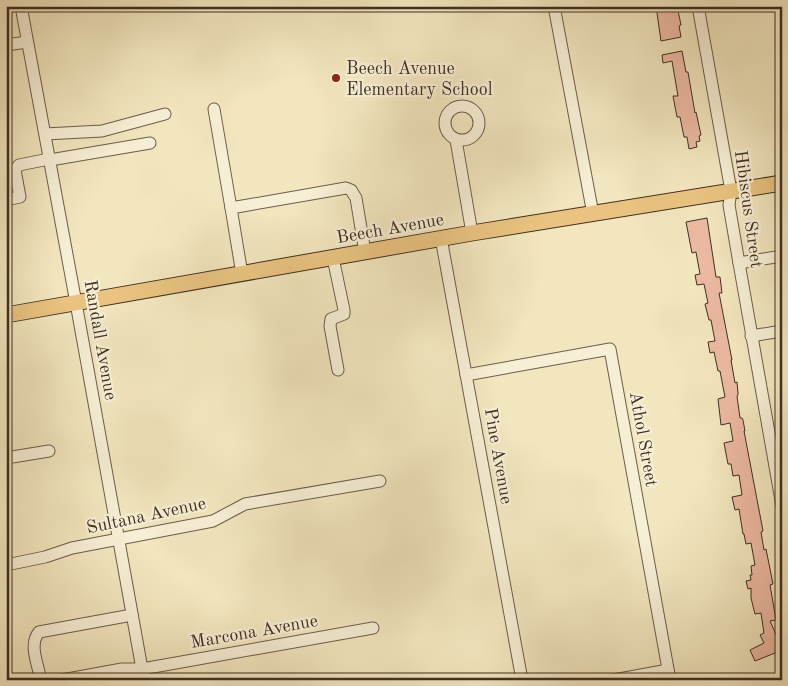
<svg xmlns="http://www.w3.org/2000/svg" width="788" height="686" viewBox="0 0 788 686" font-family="'Old Standard TT',serif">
<rect width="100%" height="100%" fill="#f2e6be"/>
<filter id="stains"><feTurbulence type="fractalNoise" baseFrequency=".004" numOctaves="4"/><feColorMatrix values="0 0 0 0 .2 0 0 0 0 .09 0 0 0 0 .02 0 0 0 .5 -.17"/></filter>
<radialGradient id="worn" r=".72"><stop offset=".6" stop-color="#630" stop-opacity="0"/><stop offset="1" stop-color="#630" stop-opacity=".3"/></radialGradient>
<g fill="#ecb9a2" stroke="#3f2f22">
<polygon points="656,6 677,6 681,25 679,26 681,37 661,41"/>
<polygon points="682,51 686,72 688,72 695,113 696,112 701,135 699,136 700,141 696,142 697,147 689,149 687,137 684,137 680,117 677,117 673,96 678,96 672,61 663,63 662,55"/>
<polygon points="707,218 716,277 720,277 722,293 719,293 732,360 731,360 735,383 737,382 738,393 738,395 737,396 740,418 742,418 743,420 745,431 744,431 763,531 761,532 764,550 766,549 773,584 770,585 776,620 770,621 779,641 776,642 780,651 755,661 750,650 764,643 760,635 764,633 761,613 755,614 751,598 751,588 748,589 746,581 751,580 750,575 752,575 751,566 755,565 751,543 746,544 744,534 743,534 739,509 735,510 732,497 742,495 739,475 733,476 731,464 728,464 724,443 733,441 730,423 721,425 718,399 725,397 720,371 718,371 714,352 710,353 708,342 715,341 711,320 709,320 705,304 708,303 704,284 697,285 695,275 700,274 696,252 692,253 686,222"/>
</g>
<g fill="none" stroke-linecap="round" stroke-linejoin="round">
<g stroke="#6c5d49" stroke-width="13">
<g id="minor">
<polyline points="21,6 76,303 144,680"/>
<polyline points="554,6 593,214"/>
<polyline points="698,6 731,191 729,205 739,263 782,506"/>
<polyline points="6,45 27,42"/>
<circle cx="462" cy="123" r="17"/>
<polyline points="214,109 231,208"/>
<polyline points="45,134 102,131 165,114"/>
<polyline points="456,140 472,233"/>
<polyline points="50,160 150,143"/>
<polyline points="6,200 20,197 15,170 19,165 49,159"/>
<polyline points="441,238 522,680"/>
<polyline points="333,258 344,310 344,314 331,319 330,326 338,370"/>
<polyline points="739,263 782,256"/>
<polyline points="242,274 231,208 346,188 351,190 356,198 365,252"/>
<polyline points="751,336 782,331"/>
<polyline points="466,375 610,349 670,680"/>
<polyline points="6,458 49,451"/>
<polyline points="6,565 45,557 72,548 213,521 245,504 380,481"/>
<path d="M42,680L40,676C37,662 29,644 39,632L132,615"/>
<polyline points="62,680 122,669 142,669 373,628"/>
<polyline points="614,680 668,670"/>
</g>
</g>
<g stroke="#3f2f22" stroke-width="17">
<polyline id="major" points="6,315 472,233 782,183"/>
</g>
<use href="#minor" stroke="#f7efd5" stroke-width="11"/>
<use href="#major" stroke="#e9c37f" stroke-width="15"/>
</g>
<circle fill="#8f2418" stroke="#f7efd5" stroke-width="2" cx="336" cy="78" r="5"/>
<g text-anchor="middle" stroke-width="4.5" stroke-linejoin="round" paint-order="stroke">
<g font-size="18" fill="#3f2f22" stroke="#f7efd5" text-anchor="start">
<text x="346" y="74">Beech Avenue<tspan x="346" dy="21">Elementary School</tspan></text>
</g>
<g font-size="18" fill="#3f2f22" stroke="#f7efd5">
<text transform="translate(749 209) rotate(82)" y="6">Hibiscus Street</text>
<text transform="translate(390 228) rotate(-10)" y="6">Beech Avenue</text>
<text transform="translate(101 340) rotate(80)" y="6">Randall Avenue</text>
<text transform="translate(644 439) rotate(80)" y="6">Athol Street</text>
<text transform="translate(499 456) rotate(80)" y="6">Pine Avenue</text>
<text transform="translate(146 515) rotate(-12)" y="6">Sultana Avenue</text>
<text transform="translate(254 631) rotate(-10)" y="6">Marcona Avenue</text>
</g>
</g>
<rect width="788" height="686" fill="none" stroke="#f2e6be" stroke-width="25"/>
<rect x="8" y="8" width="773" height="671" fill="none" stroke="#3f2f22" stroke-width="2.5"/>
<rect x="12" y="12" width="763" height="661" fill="none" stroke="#3f2f22"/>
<rect width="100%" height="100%" filter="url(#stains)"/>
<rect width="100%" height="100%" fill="url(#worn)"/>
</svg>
